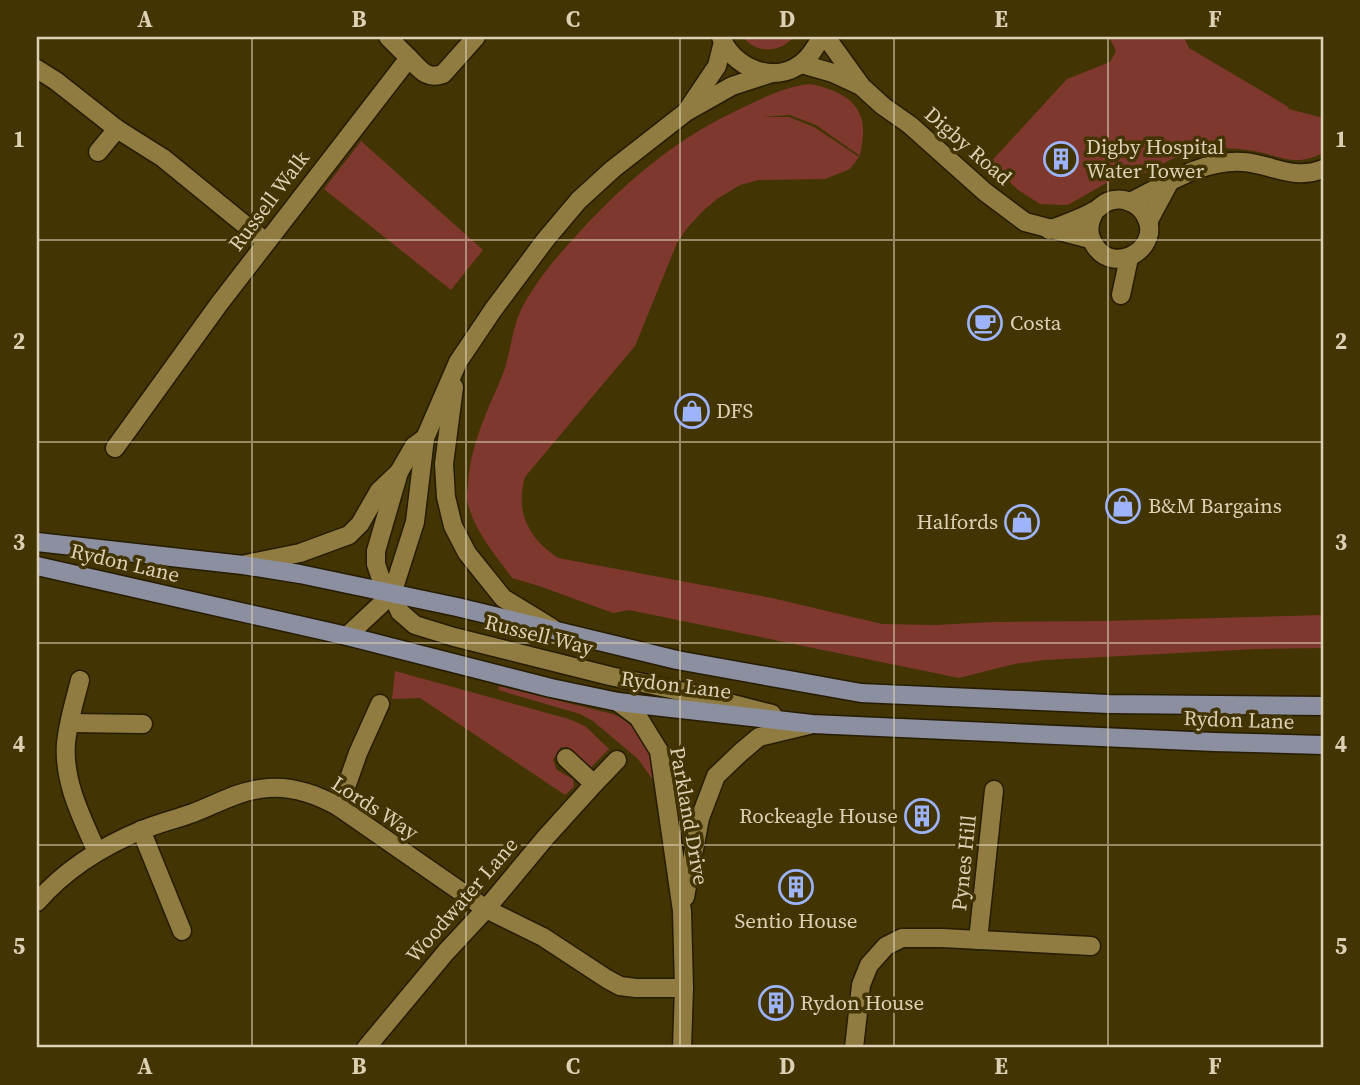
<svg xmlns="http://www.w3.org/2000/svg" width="1360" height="1085" viewBox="0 0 1360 1085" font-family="'Source Serif 4',serif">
<rect width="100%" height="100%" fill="#433403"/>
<g fill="#7e382d">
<path d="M743,37H794C780,53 756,54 743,37Z"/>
<path d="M1109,37H1184L1189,48L1287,106L1289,109L1323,118V153C1291,169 1278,153 1247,150C1225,147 1203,148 1180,149L1183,156L1172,159L1147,172L1127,179L1108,182L1068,205H1060L1040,204L1018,190L1009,181L987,166L1067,79L1110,62L1116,51Z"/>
<path d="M809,84C833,88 862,99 863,128C864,137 861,147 860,156L816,125L790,115L762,117H789L814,127L859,157L850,169L825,179L759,180L740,185L717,199L703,211L688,227L677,243L635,346L525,477C515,512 528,538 558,558L772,598L882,624L935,625L992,622L1102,621L1323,615V648L1256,649L1045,660L1014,664L959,678L629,610L613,613L539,586L512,578C495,554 473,530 467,500C466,495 468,490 468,485C470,447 486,413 501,379C510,358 511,333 520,312C533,285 553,261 573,239C624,183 674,139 744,107C765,97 785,87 809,84Z"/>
<polygon points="361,141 483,250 451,290 324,189"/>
<polygon points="395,671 569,719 585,726 609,749 590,768 568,747 561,747 553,760 557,770 573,779 574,787 565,795 420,698 392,699"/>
<path d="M499,686L613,714C640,726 655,754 655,783L638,759L593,721L580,714L498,690Z"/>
</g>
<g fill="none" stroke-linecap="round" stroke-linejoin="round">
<g stroke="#261c00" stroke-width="21">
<g id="minor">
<polyline points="388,37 409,58"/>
<path d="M721,37C733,68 774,85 802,63C811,56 816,47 821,37"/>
<polyline points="826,37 862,87 883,106 910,125 985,192 1025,222 1090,239"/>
<polyline points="802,64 833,73 859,85"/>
<polyline points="37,69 56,81 117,129 163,158 266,242"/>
<polyline points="688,109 717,66 723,42"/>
<polyline points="98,152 117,129"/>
<path d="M1130,202C1165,185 1203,159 1243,162C1272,164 1293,181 1323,169"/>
<polyline points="1148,222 1169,183"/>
<path d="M1049,230C1064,224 1081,219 1094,211C1099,209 1102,204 1107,202C1121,196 1138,202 1145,215C1164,246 1115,277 1095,246C1087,234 1088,224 1095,211"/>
<polyline points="1121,295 1129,258"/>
<polyline points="454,387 444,464 446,497 453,526 467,553 503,598 552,628"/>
<polyline points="425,438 414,446 399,472 376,551 376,564 381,579 392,594 400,612 415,625 454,637 610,676 694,694 772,714"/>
<path d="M115,448L219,304L409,58C420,69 426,80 443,74L476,37"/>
<polyline points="246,564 300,553 349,535 360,524 379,491 399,472"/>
<polyline points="347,636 392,594 415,522 425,438 458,362 493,310 546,239 579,200 613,169 686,112 732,86 772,73"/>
<path d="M80,680C75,700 68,722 66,743C63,782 82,818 97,852"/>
<polyline points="618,702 638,717 659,751 682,911 684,988 682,1048"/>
<polyline points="70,723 143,724"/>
<polyline points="594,784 617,760"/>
<polyline points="339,807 358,753 380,704"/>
<polyline points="141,830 182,931"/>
<polyline points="685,897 700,818 716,776 740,753 759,737 809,725"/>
<path d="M37,902C65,870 103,846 142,830C159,823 176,819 193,813C219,803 240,790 268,788C294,786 318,795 339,807L486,909L543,937L607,979L620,986L636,988H684"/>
<polyline points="978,940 994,790"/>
<polyline points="366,1048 446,952 486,909 546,837 594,784 566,758"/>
<polyline points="854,1048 861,985 869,965 886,946 902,938 942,938 1091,946"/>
</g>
</g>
<g stroke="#261c00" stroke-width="21">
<g id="major">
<polyline points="37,542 243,565 300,574 457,607 677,660 861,693 1109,704 1323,706"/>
<polyline points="37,566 347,636 551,688 618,702 812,724 1214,742 1323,745"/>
</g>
</g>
<use href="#minor" stroke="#907c41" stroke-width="18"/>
<use href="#major" stroke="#8b8f9f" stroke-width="18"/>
</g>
<path fill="none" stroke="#dcd1b4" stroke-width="2" stroke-opacity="0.55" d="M252,37V1048M466,37V1048M680,37V1048M894,37V1048M1108,37V1048M37,240H1323M37,442H1323M37,643H1323M37,845H1323"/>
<defs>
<g id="building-ring" transform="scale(1.75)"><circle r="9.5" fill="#433403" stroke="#9db4fd" stroke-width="1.5"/><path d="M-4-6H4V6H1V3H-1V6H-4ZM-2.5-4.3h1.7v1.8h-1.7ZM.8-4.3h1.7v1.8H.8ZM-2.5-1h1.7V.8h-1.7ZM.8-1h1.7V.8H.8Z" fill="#9db4fd"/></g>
<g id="cafe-ring" transform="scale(1.75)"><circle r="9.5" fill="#433403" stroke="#9db4fd" stroke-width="1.5"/><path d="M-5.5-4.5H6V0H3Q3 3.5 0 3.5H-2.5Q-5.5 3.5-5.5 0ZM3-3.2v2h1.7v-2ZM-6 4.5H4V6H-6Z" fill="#9db4fd"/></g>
<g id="shop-ring" transform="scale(1.75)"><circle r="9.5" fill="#433403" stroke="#9db4fd" stroke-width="1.5"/><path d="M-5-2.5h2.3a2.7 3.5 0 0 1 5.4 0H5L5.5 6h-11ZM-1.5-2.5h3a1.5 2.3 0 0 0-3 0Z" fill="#9db4fd"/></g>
</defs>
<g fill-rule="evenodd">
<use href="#building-ring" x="1061" y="159"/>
<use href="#cafe-ring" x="985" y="323"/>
<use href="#shop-ring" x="692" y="411"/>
<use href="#shop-ring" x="1123" y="506"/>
<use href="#shop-ring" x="1022" y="522"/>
<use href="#building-ring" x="922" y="816"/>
<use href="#building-ring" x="796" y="887"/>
<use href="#building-ring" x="776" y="1003"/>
</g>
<g text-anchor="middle" stroke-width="7" stroke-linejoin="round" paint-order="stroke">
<g font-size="21" fill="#dcd1b4" stroke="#433403">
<text transform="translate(968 146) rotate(41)" y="7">Digby Road</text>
<text transform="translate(269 201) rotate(-53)" y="7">Russell Walk</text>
<text transform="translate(125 563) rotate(13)" y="7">Rydon Lane</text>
<text transform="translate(539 635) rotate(14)" y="7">Russell Way</text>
<text transform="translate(676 685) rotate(7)" y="7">Rydon Lane</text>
<text transform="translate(1239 720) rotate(2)" y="7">Rydon Lane</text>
<text transform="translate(375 808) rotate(33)" y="7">Lords Way</text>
<text transform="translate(689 816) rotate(80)" y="7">Parkland Drive</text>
<text transform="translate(964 863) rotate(-84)" y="7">Pynes Hill</text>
<text transform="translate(462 900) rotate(-49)" y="7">Woodwater Lane</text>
</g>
<g font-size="21" fill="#dcd1b4" stroke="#433403" text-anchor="start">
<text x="1086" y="154">Digby Hospital<tspan x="1086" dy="24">Water Tower</tspan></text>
<text x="1010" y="330">Costa</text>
<text x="716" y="418">DFS</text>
<text x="1148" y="513">B&amp;M Bargains</text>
<text x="998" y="529" text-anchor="end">Halfords</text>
<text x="898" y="823" text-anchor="end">Rockeagle House</text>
<text x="796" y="928" text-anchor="middle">Sentio House</text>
<text x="800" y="1010">Rydon House</text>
</g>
</g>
<rect width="1360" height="1085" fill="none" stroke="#433403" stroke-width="77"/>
<rect x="38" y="38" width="1284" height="1008" fill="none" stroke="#dcd1b4" stroke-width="2.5"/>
<g font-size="23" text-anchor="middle" font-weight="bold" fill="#dcd1b4">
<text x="145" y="27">A</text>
<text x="359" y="27">B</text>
<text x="573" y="27">C</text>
<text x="787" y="27">D</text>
<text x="1001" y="27">E</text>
<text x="1215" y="27">F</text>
<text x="19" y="147">1</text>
<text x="1341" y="147">1</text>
<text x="19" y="349">2</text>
<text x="1341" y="349">2</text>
<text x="19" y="550">3</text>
<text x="1341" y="550">3</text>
<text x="19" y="752">4</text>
<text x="1341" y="752">4</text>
<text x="19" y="954">5</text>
<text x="1341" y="954">5</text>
<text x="145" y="1074">A</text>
<text x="359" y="1074">B</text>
<text x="573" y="1074">C</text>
<text x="787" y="1074">D</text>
<text x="1001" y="1074">E</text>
<text x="1215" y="1074">F</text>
</g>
</svg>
